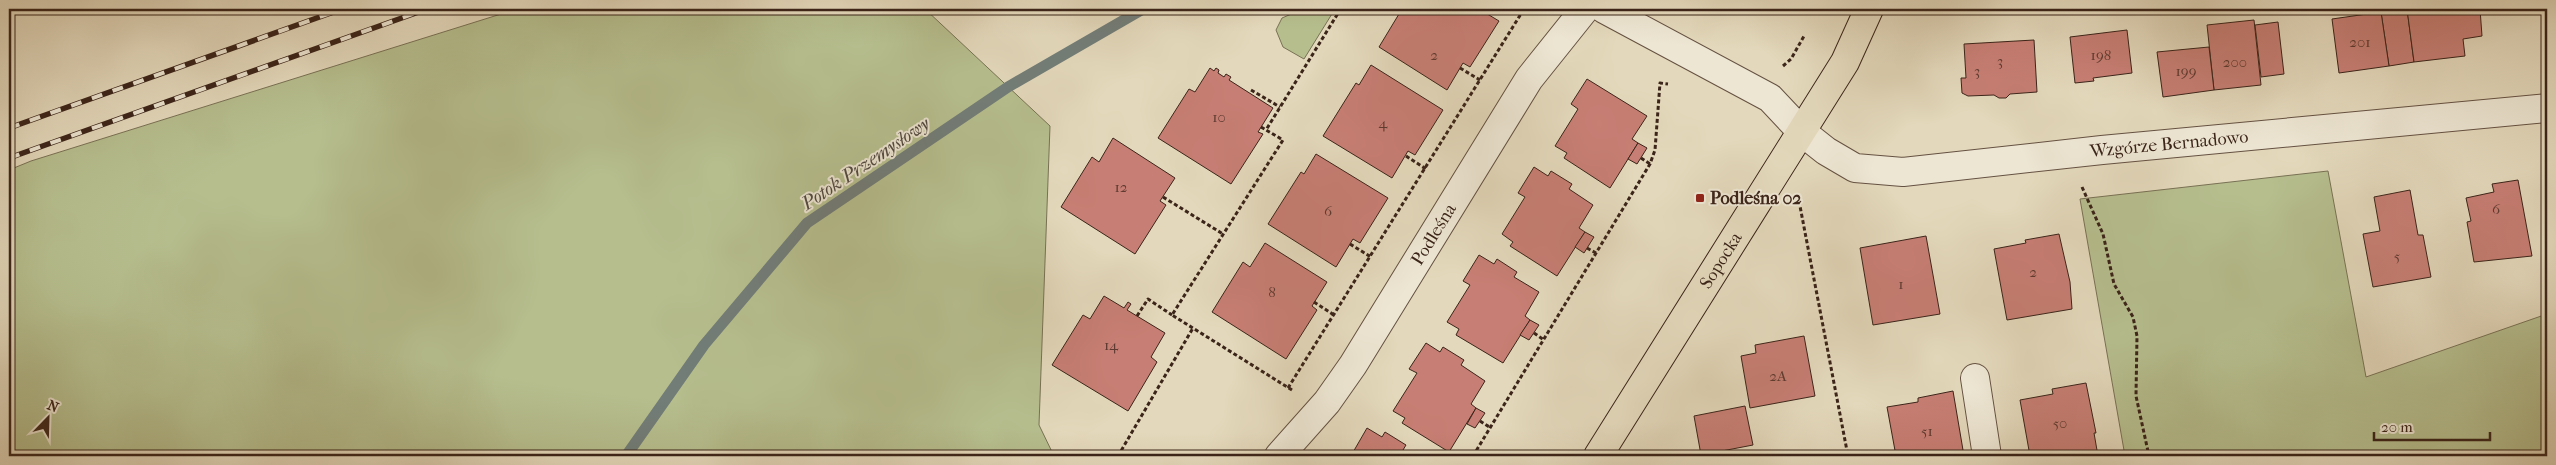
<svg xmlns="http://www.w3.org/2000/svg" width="2556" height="465" viewBox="0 0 2556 465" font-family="'IM FELL French Canon',serif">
<rect width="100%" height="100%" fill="#e3d8bb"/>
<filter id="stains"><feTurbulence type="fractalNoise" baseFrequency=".004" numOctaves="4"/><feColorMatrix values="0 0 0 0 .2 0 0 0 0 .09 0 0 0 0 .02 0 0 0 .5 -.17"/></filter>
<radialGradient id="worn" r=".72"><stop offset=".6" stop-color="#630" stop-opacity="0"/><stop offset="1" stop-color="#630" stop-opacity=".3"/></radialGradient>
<g fill="#b6be8e" stroke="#787154">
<polygon points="517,9 925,9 1050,126 1039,425 1054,456 9,456 9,170 31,161"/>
<polygon points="1303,9 1335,9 1304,59 1283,47 1276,30 1282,18"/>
<polygon points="2328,171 2366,377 2547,314 2547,456 2125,456 2080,199"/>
</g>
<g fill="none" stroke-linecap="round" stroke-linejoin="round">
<polyline stroke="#727d78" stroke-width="11" points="626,456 704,345 807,223 1008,87 1143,9"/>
</g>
<g fill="#c77e74" stroke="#3b2419">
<polygon points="1402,9 1479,9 1499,21 1470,67 1463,63 1447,90 1379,47"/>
<polygon points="2374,9 2407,9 2414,62 2389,66 2381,12 2375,13"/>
<polygon points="2407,9 2480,9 2482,36 2463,39 2465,56 2414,62"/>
<polygon points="2381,12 2389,66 2339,73 2332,19"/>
<polygon points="2254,20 2261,85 2214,90 2207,25"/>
<polygon points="2278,22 2284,74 2261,77 2255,25"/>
<polygon points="2127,30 2132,73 2093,78 2094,81 2075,83 2070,37"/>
<polygon points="2034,40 2037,92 2010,94 2006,98 1999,98 1994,95 1968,96 1962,93 1961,78 1966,78 1964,44"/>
<polygon points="2209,47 2214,90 2163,97 2157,52"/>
<polygon points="1371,65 1443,110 1415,155 1408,151 1392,178 1323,136 1356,83 1359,85"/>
<polygon points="1210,68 1214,71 1216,68 1219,70 1218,73 1224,77 1226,74 1231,77 1229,80 1273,108 1258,132 1263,134 1231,184 1158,138 1189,89 1195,92"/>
<polygon points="1587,79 1647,116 1632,139 1638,143 1610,188 1564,158 1567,153 1555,146 1578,109 1571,104"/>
<polygon points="1113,138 1175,178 1160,201 1166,205 1135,254 1061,207 1092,157 1099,162"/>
<polygon points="1638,143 1647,148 1637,164 1628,159"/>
<polygon points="1316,154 1388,198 1360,243 1353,239 1336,267 1268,224 1301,172 1304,174"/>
<polygon points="1534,167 1548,176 1551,171 1572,184 1569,189 1593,205 1579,228 1585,232 1557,276 1510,246 1513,242 1502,234 1525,197 1518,193"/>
<polygon points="2518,180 2532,256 2474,262 2467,222 2471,221 2466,198 2494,192 2492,184"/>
<polygon points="2410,190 2418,235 2423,235 2431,277 2373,287 2363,234 2380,231 2374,197"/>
<polygon points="1585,232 1594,237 1584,253 1575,247"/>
<polygon points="2059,234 2070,282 2072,309 2007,320 1994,249 2026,243 2025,240"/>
<polygon points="1926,236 1940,314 1873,325 1860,248"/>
<polygon points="1265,243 1327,282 1312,306 1317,310 1286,359 1212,312 1243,262 1250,267"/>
<polygon points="1479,255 1494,264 1497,259 1517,272 1514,277 1539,292 1525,316 1530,320 1503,363 1456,335 1459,329 1447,322 1470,285 1463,281"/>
<polygon points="1104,296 1124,308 1128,302 1131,304 1127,310 1165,333 1151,357 1157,362 1128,411 1052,365 1083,315 1090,319"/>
<polygon points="1530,320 1539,325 1529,340 1520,335"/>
<polygon points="1804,336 1815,396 1750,408 1741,356 1756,353 1755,345"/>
<polygon points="1426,343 1440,352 1443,347 1464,360 1461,365 1485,381 1471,404 1476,408 1449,452 1402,423 1405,418 1393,411 1417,373 1409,369"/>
<polygon points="2086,383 2096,433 2094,433 2098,456 2030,456 2020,400 2053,394 2052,389"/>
<polygon points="1953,391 1964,456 1896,456 1887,407 1918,402 1918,398"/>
<polygon points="1745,406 1753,445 1701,455 1694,416"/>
<polygon points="1476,408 1485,413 1475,428 1467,424"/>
<polygon points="1367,428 1382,437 1385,432 1406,445 1403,450 1412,456 1355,456 1352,454"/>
</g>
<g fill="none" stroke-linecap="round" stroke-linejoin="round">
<g stroke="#655142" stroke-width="30">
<g id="minor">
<path id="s1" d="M1604,9L1770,98L1802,132L1826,151L1855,168L1903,172L2102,150L2547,108"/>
<polyline points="1975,378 1987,456"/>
<path id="s2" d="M1279,456L1327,402L1353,365L1529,79L1585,9"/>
</g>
</g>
<g stroke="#3b2419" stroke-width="30">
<g id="major">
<path id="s3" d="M1598,456L1845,62L1869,9"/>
</g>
</g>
<g stroke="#3b2419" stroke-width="3" stroke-dasharray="4 2.5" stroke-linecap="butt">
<polyline points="1783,66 1791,59 1804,36"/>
<polyline points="1460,68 1480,80"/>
<polyline points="1251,90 1280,107"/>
<polyline points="1261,127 1266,130"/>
<polyline points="1406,156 1426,169"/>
<polyline points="1641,158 1650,164"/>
<polyline points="2082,187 2103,234 2114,284 2133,317 2137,336 2136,396 2149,456"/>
<polyline points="1163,197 1223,234"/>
<polyline points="1799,201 1848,456"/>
<polyline points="1350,244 1371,257"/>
<polyline points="1587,248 1596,253"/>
<polyline points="1314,302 1334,315"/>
<polyline points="1137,316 1148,299 1172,315"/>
<polyline points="1534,333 1544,340"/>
<polyline points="1288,388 1524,9"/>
<polyline points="1292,390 1172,315 1283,140 1266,130 1340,10"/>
<polyline points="1480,421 1491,428"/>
<polyline points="1118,456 1193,328"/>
<polyline points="1473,456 1650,164 1655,150 1660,83 1668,84"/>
</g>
<use href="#minor" stroke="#ede6d3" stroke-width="28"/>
<use href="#major" stroke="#e3d8bb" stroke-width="28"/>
<g stroke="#3b2419" stroke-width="5.5">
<g id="rail">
<polyline points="9,128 342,9"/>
<polyline points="9,158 427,9"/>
</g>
</g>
<use href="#rail" stroke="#ede6d3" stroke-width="4" stroke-dasharray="11" stroke-linecap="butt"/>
</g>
<rect fill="#8f2418" stroke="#ede6d3" stroke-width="2" x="1695" y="193" width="10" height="10" rx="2.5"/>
<g text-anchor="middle" stroke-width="4" stroke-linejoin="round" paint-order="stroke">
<g font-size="15" fill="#5e3a30">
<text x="2360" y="47">201</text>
<text x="1434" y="60">2</text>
<text x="2101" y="60">198</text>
<text x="2000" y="66">3</text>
<text x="2235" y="67">200</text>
<text x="1977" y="76">3</text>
<text x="2186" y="76">199</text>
<text x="1219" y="122">10</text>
<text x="1383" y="128">4</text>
<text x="1121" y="192">12</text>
<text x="2496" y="214">6</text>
<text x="1328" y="216">6</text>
<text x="2397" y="261">5</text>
<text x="2033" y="277">2</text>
<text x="1901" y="289">1</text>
<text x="1272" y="297">8</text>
<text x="1111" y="350">14</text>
<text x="1778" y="381">2A</text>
<text x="2060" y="428">50</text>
<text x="1927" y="436">51</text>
</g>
<g font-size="18" fill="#3b2419" stroke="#ede6d3">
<text dy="6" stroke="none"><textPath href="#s1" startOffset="615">Wzgórze Bernadowo</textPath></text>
<text dy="6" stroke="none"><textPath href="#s2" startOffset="271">Podleśna</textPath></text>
<text dy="6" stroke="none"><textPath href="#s3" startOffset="231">Sopocka</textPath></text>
</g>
<g font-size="18" font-weight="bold" fill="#3b2419" stroke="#ede6d3" text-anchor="start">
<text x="1710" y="204">Podleśna 02</text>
</g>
<g font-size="19" font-style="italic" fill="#524941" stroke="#ede6d3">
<text transform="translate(865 163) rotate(-34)" y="7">Potok Przemysłowy</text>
</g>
</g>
<rect width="2556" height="465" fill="none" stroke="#e3d8bb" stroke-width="30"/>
<rect x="10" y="10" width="2536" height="445" fill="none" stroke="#3b2419" stroke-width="2.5"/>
<rect x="15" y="15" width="2526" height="435" fill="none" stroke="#3b2419"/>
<g transform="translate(48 418) rotate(23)" stroke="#ede6d3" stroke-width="4" paint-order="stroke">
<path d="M0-4L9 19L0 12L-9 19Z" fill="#3b2419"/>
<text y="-8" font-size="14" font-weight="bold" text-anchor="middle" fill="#3b2419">N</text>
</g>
<path d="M2374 432v8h116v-8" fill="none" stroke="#3b2419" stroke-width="2.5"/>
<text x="2381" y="432" font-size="15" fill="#3b2419" stroke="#ede6d3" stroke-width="4" paint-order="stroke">20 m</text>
<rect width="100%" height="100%" filter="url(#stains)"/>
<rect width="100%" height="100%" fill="url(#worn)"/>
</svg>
